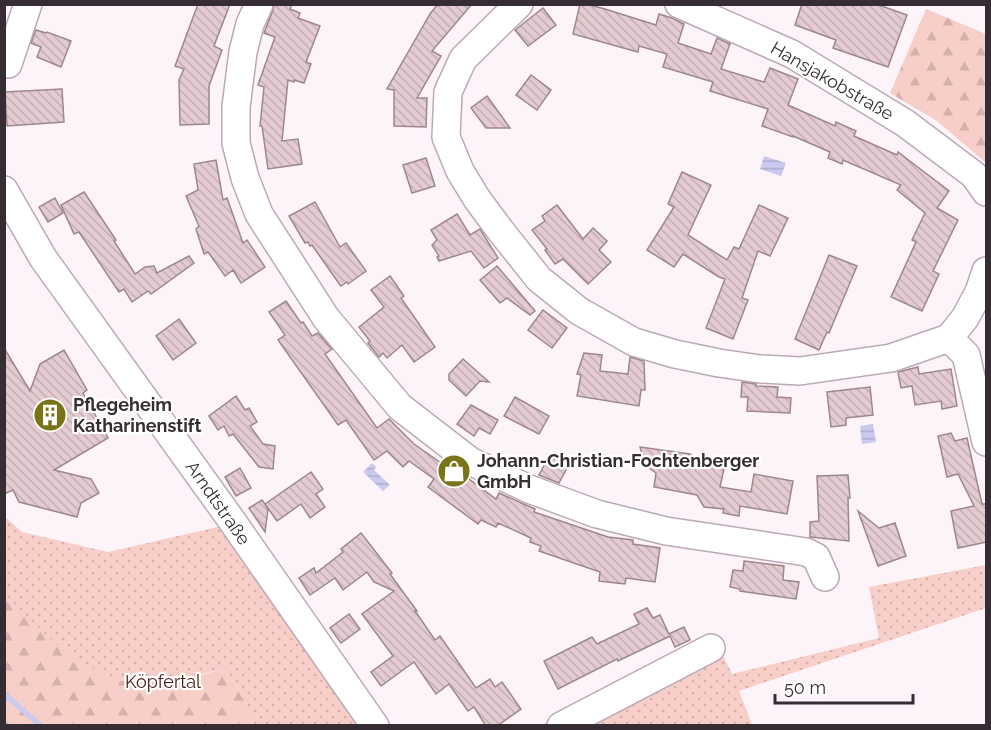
<svg xmlns="http://www.w3.org/2000/svg" width="991" height="730" viewBox="0 0 991 730" font-family="Raleway,sans-serif">
<defs>
<pattern id="green-dots" width="8" height="8" patternUnits="userSpaceOnUse" patternTransform="scale(1.5)"><rect width="8" height="8" fill="#f8cec8"/><path d="M2 2h.1M6 6h.1" fill="none" stroke="#d5b1ac" stroke-width="1.8" stroke-linecap="round"/></pattern>
<pattern id="forest-firs" width="22" height="20" patternUnits="userSpaceOnUse" patternTransform="scale(1.5)"><rect width="22" height="20" fill="#f8cec8"/><path d="M5 1l3.5 6h-7zM16 11l3.5 6h-7z" fill="#d5b1ac"/></pattern>
<pattern id="water-rules" width="6" height="5" patternUnits="userSpaceOnUse" patternTransform="scale(1.5)"><rect width="6" height="5" fill="#c9caee"/><path d="M0 2.5h6" fill="none" stroke="#adaecd"/></pattern>
<pattern id="building-back-hatch" width="6" height="6" patternUnits="userSpaceOnUse" patternTransform="scale(1.5)"><rect width="6" height="6" fill="#e4cbd1"/><path d="M-1 5l2 2M0 0l6 6M5-1l2 2" fill="none" stroke="#c4afb4"/></pattern>
</defs>
<rect width="100%" height="100%" fill="#fdf4fa"/>
<g fill="url(#green-dots)">
<polygon points="4,516 22,532 108,552 244,521 385,725 254,725 245,701 225,668 5,725"/>
<polygon points="986,565 986,608 739,691 752,725 540,726 713,635 732,674 879,638 869,587"/>
</g>
<g fill="url(#forest-firs)">
<polygon points="926,9 986,34 986,163 937,121 890,93"/>
<polygon points="5,597 75,661 121,681 156,680 198,676 225,668 245,701 254,725 5,725"/>
</g>
<g fill="url(#water-rules)">
<polygon points="764,156 786,163 781,176 760,169"/>
<polygon points="873,424 876,442 862,444 860,426"/>
<polygon points="372,463 376,467 374,470 390,485 383,491 363,472"/>
</g>
<g fill="none" stroke-linecap="round" stroke-linejoin="round">
<polyline stroke="#c9caee" stroke-width="5" points="4,694 41,726"/>
</g>
<g fill="url(#building-back-hatch)" stroke="#9e878c" stroke-width="1.5">
<polygon points="198,4 230,4 214,46 222,50 209,86 209,124 180,125 179,80 184,69 175,66"/>
<polygon points="274,4 292,4 290,9 300,13 298,18 320,26 306,62 311,64 304,83 294,80 294,82 288,80 282,141 298,139 302,164 268,169 262,126 260,126 264,87 258,85 275,37 264,33 273,10"/>
<polygon points="438,4 472,4 432,51 441,56 417,98 427,98 426,127 394,126 394,90 387,89 430,14"/>
<polygon points="580,4 586,4 605,9 656,25 659,14 672,18 684,24 678,43 711,54 717,38 730,44 721,69 764,82 770,68 798,79 788,105 835,126 836,122 856,131 854,136 897,155 898,152 949,191 937,208 958,220 933,271 939,274 922,311 891,297 916,242 912,240 925,213 897,190 901,185 843,160 842,164 828,158 830,152 793,136 793,137 762,126 768,109 710,91 713,82 663,67 667,54 639,46 638,52 573,34"/>
<polygon points="802,4 876,4 907,15 888,67 833,48 836,40 795,25"/>
<polygon points="543,8 556,25 528,46 515,30"/>
<polygon points="36,30 46,33 47,32 71,41 61,67 37,57 41,47 31,43"/>
<polygon points="531,75 551,90 537,110 516,95"/>
<polygon points="62,89 64,122 7,126 5,92"/>
<polygon points="487,96 510,128 486,128 471,108"/>
<polygon points="426,158 435,186 412,193 403,165"/>
<polygon points="216,160 223,200 227,198 243,243 247,240 265,267 241,283 233,270 225,276 208,252 204,254 196,229 199,226 186,196 198,190 194,164"/>
<polygon points="682,172 711,185 688,235 727,260 734,247 739,249 759,205 788,218 770,256 758,251 742,298 748,300 733,339 706,328 725,279 719,277 683,254 674,267 647,250 674,207 668,204"/>
<polygon points="84,192 116,240 114,241 135,274 145,267 154,266 157,273 189,256 194,263 151,294 148,291 132,302 124,289 119,292 79,232 74,234 61,205"/>
<polygon points="55,198 63,213 48,222 39,207"/>
<polygon points="315,202 340,247 346,243 366,271 348,284 347,282 341,286 340,285 312,245 310,246 308,242 305,243 289,216"/>
<polygon points="557,205 583,239 593,228 607,241 599,250 611,262 588,284 563,259 555,264 545,250 547,249 532,230 545,221 542,216"/>
<polygon points="457,214 470,235 480,229 498,258 484,268 471,251 439,261 437,257 439,256 432,245 437,240 431,230"/>
<polygon points="829,255 857,266 829,333 827,332 819,350 795,339"/>
<polygon points="497,266 535,311 530,315 507,298 500,303 480,280"/>
<polygon points="390,276 404,296 401,298 435,347 414,362 402,345 387,358 383,353 379,357 368,343 370,341 359,327 384,307 371,290"/>
<polygon points="286,301 301,323 303,322 312,336 318,333 332,349 325,354 377,428 389,419 414,444 444,465 446,462 496,499 499,493 535,509 534,512 608,537 633,540 633,544 660,548 655,582 626,578 625,584 599,581 600,572 539,551 541,546 530,542 531,538 498,523 496,527 481,520 478,524 428,487 434,479 409,461 403,467 387,451 374,460 346,420 338,425 278,340 285,335 269,312"/>
<polygon points="543,310 567,328 552,348 528,330"/>
<polygon points="179,319 196,343 173,360 156,336"/>
<polygon points="4,348 30,391 40,364 64,350 87,390 83,393 108,438 54,470 91,479 99,493 81,503 77,517 19,502 13,490 4,494"/>
<polygon points="584,353 602,355 600,371 628,374 630,357 644,361 645,390 641,390 639,406 577,396 581,375 577,374"/>
<polygon points="463,359 489,382 480,381 466,396 449,380 449,374"/>
<polygon points="918,367 919,374 951,369 957,406 942,409 941,401 915,405 912,386 901,388 898,372"/>
<polygon points="742,382 756,384 756,386 778,387 777,397 791,398 790,413 747,411 748,397 741,397"/>
<polygon points="870,387 873,415 846,418 846,425 831,427 827,392"/>
<polygon points="236,396 245,410 249,408 257,422 250,426 263,444 275,446 273,469 259,467 233,434 229,436 224,426 218,430 209,416"/>
<polygon points="515,397 549,416 539,434 504,416"/>
<polygon points="471,405 498,420 490,434 479,428 474,436 457,424"/>
<polygon points="951,433 955,441 967,438 982,504 987,504 987,542 958,548 951,511 974,506 958,474 947,477 938,436"/>
<polygon points="640,447 690,454 700,461 713,460 724,469 720,487 751,492 754,474 793,481 787,514 740,506 739,516 723,513 724,509 704,507 697,495 654,487 656,473 645,465"/>
<polygon points="549,456 568,466 559,483 539,475"/>
<polygon points="240,468 251,488 236,496 225,477"/>
<polygon points="311,472 323,489 316,494 325,507 310,518 301,504 277,521 265,504 268,509 265,532 249,508 262,500 265,504"/>
<polygon points="848,475 850,498 848,498 849,541 810,537 810,522 819,521 817,476"/>
<polygon points="858,511 879,528 895,523 906,556 878,566"/>
<polygon points="361,533 392,573 390,574 417,611 415,611 435,640 440,636 476,688 490,679 495,687 502,682 521,709 497,726 486,726 474,707 468,711 449,684 436,694 414,662 381,686 371,672 393,656 362,614 394,591 374,582 367,572 343,590 335,578 310,595 299,578 314,568 316,573 343,552 341,549"/>
<polygon points="744,561 784,566 783,580 799,582 796,599 740,591 740,589 730,587 733,570 743,571"/>
<polygon points="647,608 653,618 660,615 669,634 684,627 690,640 675,647 670,636 618,661 617,659 558,689 544,661 592,637 597,644 639,624 634,614"/>
<polygon points="349,614 360,629 341,643 330,628"/>
</g>
<g fill="none" stroke-linecap="round" stroke-linejoin="round">
<g stroke="#bca9b6" stroke-width="30">
<g id="minor">
<polyline points="259,4 250,24 243,52 236,107 236,143 245,178 259,214 326,318 400,407 470,461 529,489 597,514 666,531 806,552 816,557 825,577"/>
<polyline points="519,4 463,59 448,92 446,137 460,171 477,199 500,230 539,279 579,311 634,342 675,354 719,363 760,369 800,371 891,358 949,338"/>
<polyline points="679,4 792,54 905,123 974,175 986,192"/>
<polyline points="8,64 28,4"/>
<polyline points="4,190 43,258 230,518 375,726"/>
<polyline points="949,338 966,355 986,442"/>
<polyline points="949,338 965,318 979,292 986,271"/>
<polyline points="561,726 711,648"/>
</g>
</g>
<use href="#minor" stroke="#fff" stroke-width="27"/>
</g>
<defs>
<g id="building-disc" transform="scale(1.725)"><circle r="9.5" fill="#797417" stroke="#fff"/><path d="M-4-6H4V6H1V3H-1V6H-4ZM-2.5-4.3h1.7v1.8h-1.7ZM.8-4.3h1.7v1.8H.8ZM-2.5-1h1.7V.8h-1.7ZM.8-1h1.7V.8H.8Z" fill="#fff"/></g>
<g id="shop-disc" transform="scale(1.725)"><circle r="9.5" fill="#797417" stroke="#fff"/><path d="M-5-2.5h2.3a2.7 3.5 0 0 1 5.4 0H5L5.5 6h-11ZM-1.5-2.5h3a1.5 2.3 0 0 0-3 0Z" fill="#fff"/></g>
</defs>
<g fill-rule="evenodd">
<use href="#building-disc" x="50" y="415"/>
<use href="#shop-disc" x="454" y="471"/>
</g>
<g text-anchor="middle" stroke-width="4.5" stroke-linejoin="round" paint-order="stroke">
<g font-size="18" fill="#352d33" stroke="#fff">
<text transform="translate(832 81) rotate(30)" y="6">Hansjakobstraße</text>
<text transform="translate(218 503) rotate(55)" y="6">Arndtstraße</text>
</g>
<g font-size="18" font-weight="bold" fill="#352d33" stroke="#fff" text-anchor="start">
<text x="73" y="411">Pflegeheim<tspan x="73" dy="21">Katharinenstift</tspan></text>
<text x="477" y="467">Johann-Christian-Fochtenberger<tspan x="477" dy="21">GmbH</tspan></text>
</g>
<g font-size="18" fill="#4a1611" stroke="#fff">
<text x="163" y="688">Köpfertal</text>
</g>
</g>
<rect width="991" height="730" fill="none" stroke="#352d33" stroke-width="12"/>
<path d="M775 694v9h138v-9" fill="none" stroke="#352d33" stroke-width="3"/>
<text x="784" y="694" font-size="18" fill="#352d33" stroke="#ffffff" stroke-width="4.5" paint-order="stroke">50 m</text>
</svg>
